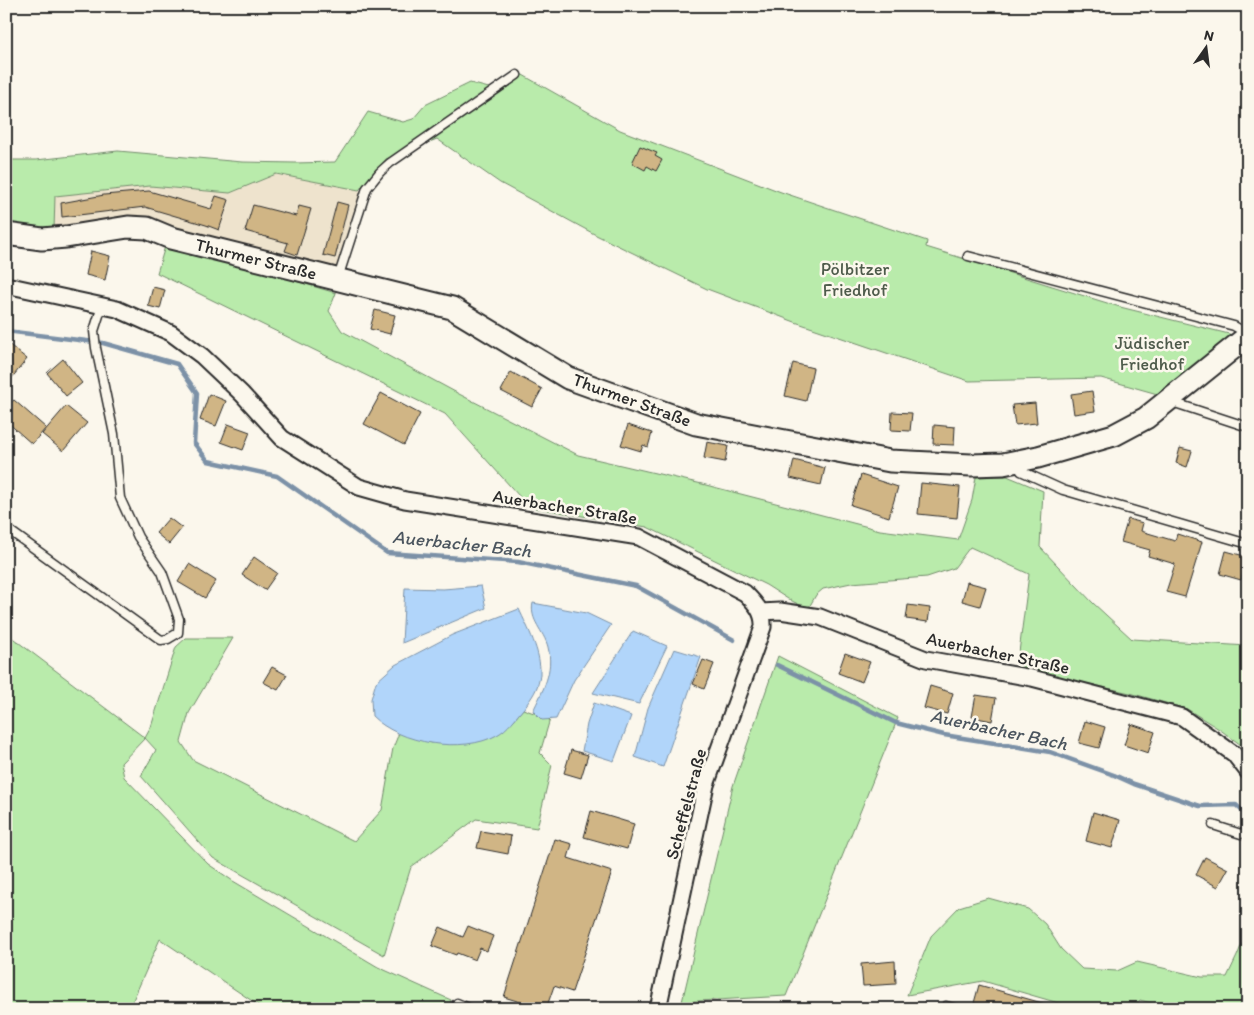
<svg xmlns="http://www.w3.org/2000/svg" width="1254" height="1015" viewBox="0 0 1254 1015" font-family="Itim,sans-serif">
<rect width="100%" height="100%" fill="#fbf7ec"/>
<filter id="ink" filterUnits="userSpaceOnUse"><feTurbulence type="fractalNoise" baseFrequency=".02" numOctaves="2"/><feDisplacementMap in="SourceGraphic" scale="10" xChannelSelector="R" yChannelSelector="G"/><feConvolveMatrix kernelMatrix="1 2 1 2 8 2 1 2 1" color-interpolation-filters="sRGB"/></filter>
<g filter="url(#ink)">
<polygon fill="#eee3cd" points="276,174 361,190 337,274 223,243 54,230 54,196 150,186 230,193"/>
<g fill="#b9ebab" stroke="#728b6b">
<polygon points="521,74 620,130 781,192 927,241 926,247 1120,307 1233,335 1161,395 1101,378 969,381 795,322 707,289 596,235 500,183 437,139 386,159 359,190 276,174 230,193 150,186 55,196 54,230 6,225 6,160 36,160 118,151 242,162 295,163 335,162 368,112 403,122 413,119 425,105 470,83 500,91"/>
<polygon points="166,243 336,293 329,311 342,331 459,394 578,455 702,484 880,530 958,540 972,500 976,477 1007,476 1043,491 1040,547 1093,603 1132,639 1248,646 1248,750 1219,729 1187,709 1130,693 1017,668 1029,574 970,547 954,568 927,577 851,583 823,589 816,595 808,609 788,599 766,585 647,527 529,507 445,414 157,273"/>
<polygon points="6,633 145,738 151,727 176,647 186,638 233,638 189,713 181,742 193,760 354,841 382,810 393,748 399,733 432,743 514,720 523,709 550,719 540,753 552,765 537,828 476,819 411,867 384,955 213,858 141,776 156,750 145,738 121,763 124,777 208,864 233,881 378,967 451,1000 449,1009 264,1009 160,939 129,1009 6,1009"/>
<polygon points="778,656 898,718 786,996 682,1002 733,786"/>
<polygon points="988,898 1028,909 1045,924 1061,949 1082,969 1117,971 1137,962 1202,977 1227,977 1237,956 1248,929 1248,1009 1173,1009 1140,1000 1133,1009 1079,1009 983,981 907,995 931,936 959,907"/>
</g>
<g fill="#b1d5fa" stroke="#7b91a7">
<polygon points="481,586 486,608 402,643 405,588 443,589"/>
<path d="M533,603L586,613L611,625L574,680L556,719L542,720L533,711C543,690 554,671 548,647C544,631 529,620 533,603Z"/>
<path d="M519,609C528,629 541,651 540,674C539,688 532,697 524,708C516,717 508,729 497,735C463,754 400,744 372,716L371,699L376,682L395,665L452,635Z"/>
<polygon points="633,631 667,646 639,704 593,693"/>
<polygon points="674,649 701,657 663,767 635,757 648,708"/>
<polygon points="594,703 631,716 614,761 582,751 587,724"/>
</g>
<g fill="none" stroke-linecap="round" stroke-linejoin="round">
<g stroke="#7b91a7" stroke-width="4.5">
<polyline points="6,331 103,343 177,364 197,393 194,443 208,461 277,476 387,553 518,562 636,586 734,640"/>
<polyline points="777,665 896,723 944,735 1050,752 1114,775 1134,784 1200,806 1236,805 1248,816"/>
</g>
</g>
<g fill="#d0b585" stroke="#2b2b2b">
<polygon points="640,146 657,153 655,156 662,160 656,171 647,166 645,170 632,163"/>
<polygon points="149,191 211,209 216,196 229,200 219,230 206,225 145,207 62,217 61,203 104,195"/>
<polygon points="337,202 348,205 335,258 323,255"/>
<polygon points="253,205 296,216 299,206 311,209 297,255 285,251 288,243 245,231"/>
<polygon points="91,251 110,256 105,280 86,275"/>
<polygon points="153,287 165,290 160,309 148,306"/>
<polygon points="375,310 395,315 390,334 370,329"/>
<polygon points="6,342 27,359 6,385"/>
<polygon points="63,359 82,383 66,396 47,373"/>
<polygon points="793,363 813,368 806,401 785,396"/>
<polygon points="511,372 542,389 532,407 501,391"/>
<polygon points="1092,391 1095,411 1074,414 1071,394"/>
<polygon points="381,393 420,414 404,445 364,424"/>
<polygon points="209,394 226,401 216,426 200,420"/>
<polygon points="14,400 46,428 32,444 6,421 6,406"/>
<polygon points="1035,403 1037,423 1015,425 1012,405"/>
<polygon points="66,406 87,423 63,451 42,434"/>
<polygon points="892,412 912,413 910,431 891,430"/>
<polygon points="228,424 250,432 243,450 221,442"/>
<polygon points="628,425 652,433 648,447 643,445 641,451 621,445"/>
<polygon points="934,425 955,427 954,445 933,444"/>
<polygon points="707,442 728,446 725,462 704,458"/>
<polygon points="1180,448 1192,451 1187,467 1176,463"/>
<polygon points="794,460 825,468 821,485 790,478"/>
<polygon points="861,475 898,487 889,517 851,505"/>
<polygon points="921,483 960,487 957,518 918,514"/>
<polygon points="169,518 182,528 169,544 156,533"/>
<polygon points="1128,519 1143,523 1141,531 1175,541 1177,534 1202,542 1185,597 1166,592 1175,564 1148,556 1150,550 1121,542"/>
<polygon points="1226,551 1248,557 1241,580 1220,574"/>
<polygon points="254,557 277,573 265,590 242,575"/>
<polygon points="189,564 216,581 205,598 178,582"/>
<polygon points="967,582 986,587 980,606 962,601"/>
<polygon points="908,605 930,608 928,622 906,619"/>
<polygon points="845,653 870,662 862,682 838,673"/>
<polygon points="703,660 714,664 704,689 693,684"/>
<polygon points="272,667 287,675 278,690 263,682"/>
<polygon points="930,686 953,693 947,714 924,708"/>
<polygon points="976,695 996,698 992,721 972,717"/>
<polygon points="1085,721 1105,727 1099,748 1079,743"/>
<polygon points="1131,724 1155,732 1148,753 1124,745"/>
<polygon points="571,750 588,755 581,778 564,773"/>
<polygon points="591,811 634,824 627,849 584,837"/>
<polygon points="1093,812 1120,820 1112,848 1086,841"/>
<polygon points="481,831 511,836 508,854 477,848"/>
<polygon points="555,839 572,844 568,858 612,872 572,992 554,986 546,1009 543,1009 504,997"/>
<polygon points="1205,857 1228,869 1218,887 1196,875"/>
<polygon points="468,926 493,936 487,951 480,948 475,960 457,953 456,955 432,946 440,927 463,937"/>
<polygon points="895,961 896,984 863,986 861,964"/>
<polygon points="979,985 1049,1005 1048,1009 994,1009 974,1003"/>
</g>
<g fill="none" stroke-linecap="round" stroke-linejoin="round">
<g stroke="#2b2b2b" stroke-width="11">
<g id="lane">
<polyline points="968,256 1234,326 1248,334"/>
<polyline points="338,278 367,188 380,172 390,163 517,75"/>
<polyline points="1172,400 1178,404 1248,427"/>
<polyline points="1017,463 1021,471 1063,490 1248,544"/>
<polyline points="6,528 161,640 168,639 178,633 179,619 162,572 138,537 120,498 114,434 96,348 94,331 102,306"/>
<polyline points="1213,825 1241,834 1248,832"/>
<polyline points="457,1003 471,1009"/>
<polyline points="946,1006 957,1009"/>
</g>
</g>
<g stroke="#2b2b2b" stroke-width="19">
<g id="street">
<path d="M6,285L117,309L171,333L202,356L242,394L282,438L359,487L405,500L639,537L745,593C755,603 764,612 763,627L706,785L658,1009"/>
<polyline points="761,612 780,611 820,617 926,659 1032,678 1182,717 1234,754 1248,772"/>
</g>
</g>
<g stroke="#2b2b2b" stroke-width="25">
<polyline id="secondary" points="6,234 42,239 66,237 128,227 147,228 171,238 452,308 568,378 696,424 890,461 971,465 1003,464 1038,457 1114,435 1146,418 1248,336"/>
</g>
<use href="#lane" stroke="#fbf7ec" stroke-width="8"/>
<use href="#street" stroke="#fbf7ec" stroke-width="15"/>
<use href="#secondary" stroke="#fbf7ec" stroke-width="21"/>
</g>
</g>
<g text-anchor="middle" stroke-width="5" stroke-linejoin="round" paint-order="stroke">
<g font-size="18" fill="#2b2b2b" stroke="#fbf7ec">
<text transform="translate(256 259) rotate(14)" y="6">Thurmer Straße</text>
<text transform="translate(632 400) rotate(20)" y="6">Thurmer Straße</text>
<text transform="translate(565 507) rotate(9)" y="6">Auerbacher Straße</text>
<text transform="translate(998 653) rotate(12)" y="6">Auerbacher Straße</text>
<text transform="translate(686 804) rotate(-75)" y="6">Scheffelstraße</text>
</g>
<g font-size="18" fill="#4e5b4b" stroke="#fbf7ec">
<text x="855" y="275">Pölbitzer<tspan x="855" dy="21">Friedhof</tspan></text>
<text x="1152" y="349">Jüdischer<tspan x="1152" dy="21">Friedhof</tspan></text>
</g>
<g font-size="19" font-style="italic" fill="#4c565f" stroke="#fbf7ec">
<text transform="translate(462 543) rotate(6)" y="7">Auerbacher Bach</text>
<text transform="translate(999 729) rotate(12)" y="7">Auerbacher Bach</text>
</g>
</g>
<rect width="1254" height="1015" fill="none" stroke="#fbf7ec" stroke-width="25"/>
<rect x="12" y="12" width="1229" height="990" fill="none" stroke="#2b2b2b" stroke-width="2" filter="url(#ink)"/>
<g transform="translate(1206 48) rotate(14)" stroke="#fbf7ec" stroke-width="4" paint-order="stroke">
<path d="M0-4L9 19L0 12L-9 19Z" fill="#2b2b2b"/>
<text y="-8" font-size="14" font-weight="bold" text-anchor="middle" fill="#2b2b2b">N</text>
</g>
</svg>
